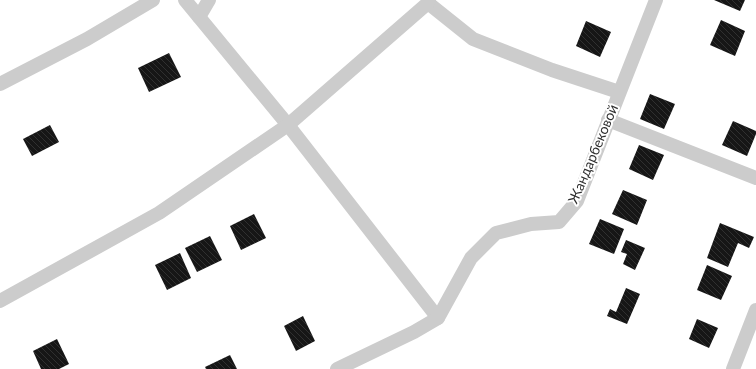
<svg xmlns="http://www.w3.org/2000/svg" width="756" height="369" viewBox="0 0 756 369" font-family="Lato,sans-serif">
<defs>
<pattern id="building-back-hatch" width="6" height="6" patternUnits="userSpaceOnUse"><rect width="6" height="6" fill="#161616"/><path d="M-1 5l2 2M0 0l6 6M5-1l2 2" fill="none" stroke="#303030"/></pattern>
</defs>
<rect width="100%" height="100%" fill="#fff"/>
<g fill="url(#building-back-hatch)">
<polygon points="714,0 745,0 740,11"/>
<polygon points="721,20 745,31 735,56 710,45"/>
<polygon points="586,21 611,32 600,57 576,46"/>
<polygon points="169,53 181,77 149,92 138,68"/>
<polygon points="650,94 675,104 664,129 640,119"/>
<polygon points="733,121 756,131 756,134 747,156 722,145"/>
<polygon points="50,125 59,142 32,156 23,139"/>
<polygon points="639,145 664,155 653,180 629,169"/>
<polygon points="623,190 647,200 637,225 612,214"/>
<polygon points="254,214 266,238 241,250 230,226"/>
<polygon points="600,219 624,229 614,254 589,244"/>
<polygon points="720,223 754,237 749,248 738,243 728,267 707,258"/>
<polygon points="210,236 222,260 197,272 185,248"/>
<polygon points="626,240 645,248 635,270 623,264 627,254 621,252"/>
<polygon points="180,253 191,278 167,290 155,265"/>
<polygon points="707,265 732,276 721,300 697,290"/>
<polygon points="626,288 640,294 627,324 607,316 610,309 616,312"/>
<polygon points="303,316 315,341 296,351 284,326"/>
<polygon points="697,319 718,328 709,348 689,339"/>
<polygon points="57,339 69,364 59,369 41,369 33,351"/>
<polygon points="230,355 237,369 206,369 205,367"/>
</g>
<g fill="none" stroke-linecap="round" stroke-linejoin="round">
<g stroke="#ccc" stroke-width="14">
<polyline points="185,0 288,125 438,318"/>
<polyline points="428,3 473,39 552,70 619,92"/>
<polyline points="199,17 209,0"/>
<polyline points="0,84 87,39 153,0"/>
<polyline points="608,120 756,178"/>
<polyline points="0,301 159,213 288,125 428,3 429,0"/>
<polyline points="337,369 414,332 438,318 471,258 496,233 531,224 559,222 577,201 656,0"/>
<polyline points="733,369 756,310"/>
</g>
</g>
<g text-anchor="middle" stroke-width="4" stroke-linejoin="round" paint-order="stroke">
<g font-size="14" fill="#2f2f2f" stroke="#fff">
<text transform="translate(593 154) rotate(-67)" y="5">Жандарбековой</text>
</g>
</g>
</svg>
